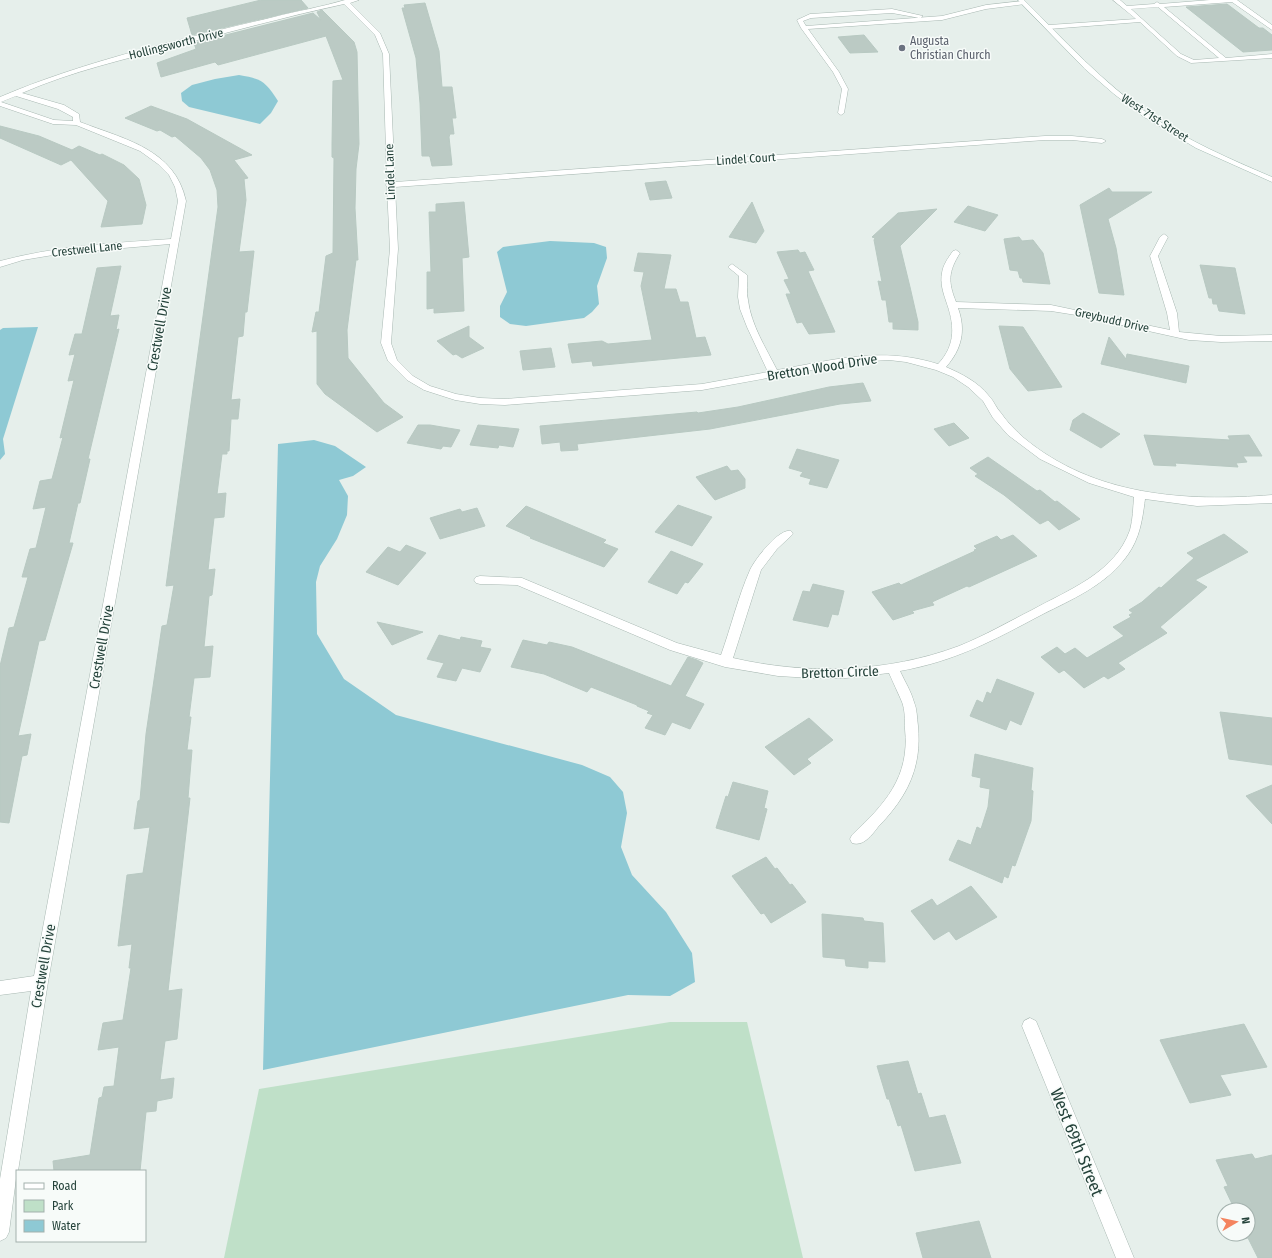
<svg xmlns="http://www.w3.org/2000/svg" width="1272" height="1258" viewBox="0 0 1272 1258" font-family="'Fira Sans Condensed',sans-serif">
<rect width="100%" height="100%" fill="#e6efeb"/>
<polygon fill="#bfe0c8" points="670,1022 747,1022 803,1258 224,1258 259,1089"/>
<g fill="#8ec9d4">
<path d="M239,75C262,79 265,81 278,101L271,113L260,124L189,107L182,101L181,93L192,85L215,79Z"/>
<polygon points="550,241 594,243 606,247 607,258 597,286 599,304 592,312 584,318 526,326 510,324 500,317 500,306 507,292 497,252 503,247"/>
<polygon points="38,327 3,439 5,454 0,460 0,330 3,328"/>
<polygon points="314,440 335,446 366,467 353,476 339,480 348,496 347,515 337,539 320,566 316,582 317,634 344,679 396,715 582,765 610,777 623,792 627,813 621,847 632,875 666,912 692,953 695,982 670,996 628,995 263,1070 278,444"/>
</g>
<g fill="#bbcac4" stroke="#b8c9c2">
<polygon points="261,0 301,0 308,8 192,35 187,18"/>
<polygon points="425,3 439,51 442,87 452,87 456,118 452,118 454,134 450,134 449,137 452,165 432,166 430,157 429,156 422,156 420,103 416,58 402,8 405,8 404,5"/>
<polygon points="1227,4 1259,28 1263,28 1272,35 1272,50 1243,52 1186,7"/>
<polygon points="322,10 354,42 357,52 359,144 356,169 355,208 358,260 356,260 347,330 348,358 384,403 403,417 377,432 325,394 317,384 317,331 312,332 316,312 319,312 326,256 333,253 334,158 332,157 332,145 333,81 343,80 326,36 218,65 215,62 161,77 157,63 196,49 194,43 313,13 321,20 317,12"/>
<polygon points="864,35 878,52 850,53 838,37"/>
<polygon points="151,106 187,119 252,155 234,160 248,178 244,179 246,200 239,252 254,251 247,312 245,312 243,336 238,337 231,400 240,399 238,419 231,419 229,451 227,451 227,454 222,454 217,494 226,493 224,517 214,518 208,570 215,569 212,595 209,596 204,647 213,646 210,677 194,678 189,717 191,717 187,750 192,750 188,798 190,798 168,991 182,989 177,1039 165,1041 160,1080 174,1078 172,1098 157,1101 156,1111 146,1112 140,1171 54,1171 53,1161 90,1155 99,1098 102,1097 104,1087 114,1086 119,1047 98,1050 103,1023 123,1020 131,968 129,968 132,944 118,946 127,875 143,873 150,827 134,829 138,801 140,800 146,734 162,626 167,625 174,585 166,586 218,207 217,190 210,170 201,158 175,136 172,137 160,130 157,131 125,118"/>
<polygon points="0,126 39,136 72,150 79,146 100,155 102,154 124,165 139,179 146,205 142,224 101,227 108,201 71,160 61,165 0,138"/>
<polygon points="666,181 672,198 650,200 645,183"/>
<polygon points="1109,188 1112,192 1152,192 1108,219 1116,248 1124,295 1099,293 1080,205"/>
<polygon points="464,202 469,257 462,258 464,311 434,313 434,308 427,309 427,272 431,272 429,212 436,212 436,204"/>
<polygon points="752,202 764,231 756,243 729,237"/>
<polygon points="968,206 998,215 985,231 954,222"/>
<polygon points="937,209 900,246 910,287 918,322 918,330 893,329 893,322 889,322 886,300 882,300 878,281 882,282 874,240 875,238 872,237 898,213"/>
<polygon points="1019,237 1022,241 1033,240 1043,253 1050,284 1023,282 1022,278 1020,278 1018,271 1010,270 1004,239"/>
<polygon points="798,250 800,253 805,252 814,270 808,271 835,332 809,334 802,322 797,323 786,294 791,294 784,280 789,279 777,252"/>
<polygon points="638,253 671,255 664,289 676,289 680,302 688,302 696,338 705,337 711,355 593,366 592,361 572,363 568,344 602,341 608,344 652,340 641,286 644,272 634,271"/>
<polygon points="1200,265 1235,268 1245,314 1219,311 1217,304 1213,304 1212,298 1209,298"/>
<polygon points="121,266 110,316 119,315 116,330 119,329 88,459 90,459 80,503 78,503 69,543 73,543 45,640 39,641 18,736 31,734 27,755 22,756 9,823 0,822 0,666 9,628 14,627 28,577 22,577 30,549 36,548 46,507 33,509 40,481 52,479 63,437 60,438 74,380 68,381 75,354 69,355 75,334 82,334 97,268"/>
<polygon points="469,326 469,337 484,348 462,358 456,354 453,355 437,341"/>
<polygon points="999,326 1023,327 1062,387 1028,391 1010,369"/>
<polygon points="1109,337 1126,359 1127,354 1189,366 1186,383 1101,364"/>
<polygon points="551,348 555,367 523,370 520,351"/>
<polygon points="863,383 871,401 840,404 710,429 577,444 578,450 561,451 560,442 542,444 540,426 697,412 698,413 738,407 829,387"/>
<polygon points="1083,413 1120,434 1101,448 1070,430 1073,420"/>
<polygon points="954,423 969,438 949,446 934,429"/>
<polygon points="418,425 430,425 460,430 451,447 443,446 441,449 407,443"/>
<polygon points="478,425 519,429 513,447 499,445 498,448 470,445"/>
<polygon points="1144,435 1230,440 1228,436 1249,435 1262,456 1243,456 1247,462 1236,463 1238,467 1175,463 1176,466 1154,465"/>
<polygon points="797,449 839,460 827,488 809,484 811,479 800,476 803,472 789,468"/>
<polygon points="988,457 1037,491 1040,490 1055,502 1057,501 1080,519 1059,530 1048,520 1040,524 1004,495 975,476 978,474 970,468"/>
<polygon points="727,466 731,471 738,470 745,479 745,488 715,500 696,477"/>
<polygon points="678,505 712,517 692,546 655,532"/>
<polygon points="526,506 606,540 603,543 618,549 604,567 530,538 531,537 506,526"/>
<polygon points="477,508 485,526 440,539 430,518 460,509 462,512"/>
<polygon points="1224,534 1248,552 1195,580 1207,587 1160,627 1167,633 1118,663 1125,669 1108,679 1104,676 1084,688 1064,670 1059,673 1041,657 1057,647 1065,654 1075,648 1087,658 1124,636 1113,627 1131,617 1129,615 1133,613 1129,610 1142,602 1159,587 1161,588 1194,558 1187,553"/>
<polygon points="1013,535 1037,556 969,587 967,586 932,602 934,605 912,611 914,613 893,620 872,592 899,583 901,585 975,551 974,550 977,549 974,546 997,536 1001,540"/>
<polygon points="406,545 426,553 398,585 366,572 388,547 400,552"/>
<polygon points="671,551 703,564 688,583 685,582 677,594 648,582"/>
<polygon points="813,584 844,591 838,615 832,614 828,627 793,620 803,591 810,592"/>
<polygon points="377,622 423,632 392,645"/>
<polygon points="439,635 460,640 461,637 482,641 480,647 491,649 480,672 462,668 456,681 437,677 444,663 427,659"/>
<polygon points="523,640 547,645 549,642 572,647 671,686 688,657 697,660 703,663 685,696 704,704 690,729 672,722 665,735 645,728 653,715 647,713 649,711 637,706 637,705 591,687 587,692 544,674 511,667"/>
<polygon points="997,679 1034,693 1021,725 1010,720 1006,730 970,716 977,700 983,703 987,692 991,694"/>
<polygon points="1220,712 1272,718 1272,765 1229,759"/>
<polygon points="809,718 833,740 807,759 811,763 794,775 765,747"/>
<polygon points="975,754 1033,768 1031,790 1033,791 1031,821 1015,866 1012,865 1008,878 1004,876 1002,883 949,860 958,840 971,845 977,827 981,829 988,807 990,789 980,787 981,778 972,776"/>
<polygon points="733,782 768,791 764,808 767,809 759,840 716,828 726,796 728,797"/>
<polygon points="1272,785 1272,824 1246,796"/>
<polygon points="766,857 775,869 777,868 790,885 792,884 806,902 771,923 764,913 761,914 732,876"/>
<polygon points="971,886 997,917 956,940 949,931 934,940 911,911 932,899 937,906"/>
<polygon points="822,914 863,918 864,921 883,923 885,962 868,961 868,968 846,966 845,959 823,957"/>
<polygon points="1244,1024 1267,1067 1220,1075 1231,1095 1190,1103 1160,1040"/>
<polygon points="908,1061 918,1094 921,1093 929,1118 945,1115 961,1163 915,1171 901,1125 898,1126 889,1099 887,1099 877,1066"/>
<polygon points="1252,1154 1255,1159 1272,1155 1272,1258 1258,1258 1248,1238 1241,1239 1239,1234 1248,1234 1248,1210 1228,1210 1234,1208 1224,1187 1228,1186 1216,1160"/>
<polygon points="979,1221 991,1258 923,1258 916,1233"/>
</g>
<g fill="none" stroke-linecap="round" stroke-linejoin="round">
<g stroke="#a8b8b2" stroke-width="1">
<g id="service">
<path d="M1113,0H1120L1127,6L1154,4L1157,2L1160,4L1210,0H1237L1272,25V30L1232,2L1164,7L1226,58L1272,54V58L1191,63L1177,56L1140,22L1049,29L1046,27L1049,25L1136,19ZM1158,7L1219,58L1194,60L1181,54L1131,9Z"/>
<polygon points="1023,1 1025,2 1025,4 986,9 942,20 808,29 839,72 848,89 844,113 841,115 838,113 842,89 833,72 801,28 797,20 810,14 892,9 923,16 920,18 892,13 811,18 803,21 806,26 942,16 986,5"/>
</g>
</g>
<g stroke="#a8b8b2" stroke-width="1">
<g id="minor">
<path d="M345,0H359L350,3L380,33L389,54L395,182L1045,136H1072L1102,139L1106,141L1102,143L1072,140H1045L395,187L398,249L391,343L397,360L413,376L430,386L456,394L480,398L505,399L702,384L768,372L747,327L740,309L738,297L739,276L728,267L732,264L747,275C748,283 746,292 748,300C751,325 766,348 777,370C834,360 881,346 938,364C957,344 954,323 946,301C943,292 940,283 942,273C943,265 948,258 953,251L956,250L960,253C948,272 948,282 956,302L1051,305L1170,330L1167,313L1150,256L1160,237L1164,234L1168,237L1158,256L1177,313L1179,332L1221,336L1272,335V341L1221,342L1189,340L1076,315L1051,311L958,308C966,330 962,349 946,367C962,374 978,382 989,396C994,401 996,408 1001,413C1007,422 1015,430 1024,438C1094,496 1185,502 1272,495V503L1197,506L1145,499C1142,523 1139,542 1123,561C1103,586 1071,600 1043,614C994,640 956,661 900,671C905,682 911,691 914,702C917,709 917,718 918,726C922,768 907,797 878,827C872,835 863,847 852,843L850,839L852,835C885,804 910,777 905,729C905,720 905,710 902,702C898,692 893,683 889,673L846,678H812L778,676L725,667L670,650L517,585L480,584L476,583L474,580L476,577L480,576L522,578L677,643L721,655C731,627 738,597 750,570C755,559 779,528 791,531L793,534L777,549L761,570L733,658C806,675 887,673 959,646C984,636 1008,622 1032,610C1068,590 1115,573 1130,530C1133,519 1133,508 1134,497L1089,483L1040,459L1008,435L993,418L983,401L968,387L953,377L936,370L906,362L889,360L855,362L702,390L505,405L480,404L455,400L424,390L407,380L388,361L381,343L390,249L387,187L386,185L387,183L383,54L375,35L344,4C288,16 234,31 179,45C126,59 72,71 22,93L64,105L79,114L80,122C124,139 175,149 186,201L48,982L18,1171H17L9,1232L6,1238L0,1241V1179L31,991L0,995V981L34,976L170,244L65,253L23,260L0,267V261C56,246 113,243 171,239L178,201L175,187L169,175L158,164L140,151L76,125L53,124L0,106V97C87,60 182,39 274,17C297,11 322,7 345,0ZM16,96L58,109L73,117V121L54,120L1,102Z"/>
<polygon points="1030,1018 1036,1021 1134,1258 1116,1258 1022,1026 1024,1021"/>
</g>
</g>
<g stroke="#a4bbb3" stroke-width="1">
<path id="secondary" d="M1018,0H1024C1064,40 1103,83 1150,115C1188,141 1230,159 1272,177V182L1196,148L1144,117L1114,94L1085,69Z"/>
</g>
<use href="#service" fill="#fff" fill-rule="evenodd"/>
<use href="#minor" fill="#fff" fill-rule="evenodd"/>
<use href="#secondary" fill="#fff" fill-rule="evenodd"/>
</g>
<circle fill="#6b7280" stroke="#f7fbf9" stroke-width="1.5" cx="902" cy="48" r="4"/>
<g text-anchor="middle" stroke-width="3" stroke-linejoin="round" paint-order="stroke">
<g font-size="12" fill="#5b616d" stroke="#f7fbf9" text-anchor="start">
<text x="910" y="45">Augusta<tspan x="910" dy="14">Christian Church</tspan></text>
</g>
<g font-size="12" fill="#24423a" stroke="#f7fbf9">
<text transform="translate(176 44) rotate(-14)" y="4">Hollingsworth Drive</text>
<text transform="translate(1155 118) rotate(33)" y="4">West 71st Street</text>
<text transform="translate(746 159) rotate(-4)" y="4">Lindel Court</text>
<text transform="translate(390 172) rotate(-92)" y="4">Lindel Lane</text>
<text transform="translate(87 249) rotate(-6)" y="4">Crestwell Lane</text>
<text transform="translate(1112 320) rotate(13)" y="4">Greybudd Drive</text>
</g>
<g font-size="14" fill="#24423a" stroke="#f7fbf9">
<text transform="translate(159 329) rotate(-80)" y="5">Crestwell Drive</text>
<text transform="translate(822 367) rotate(-9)" y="5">Bretton Wood Drive</text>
<text transform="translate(101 647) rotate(-80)" y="5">Crestwell Drive</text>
<text transform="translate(840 672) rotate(-2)" y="5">Bretton Circle</text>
<text transform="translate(43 966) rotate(-80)" y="5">Crestwell Drive</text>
</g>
<g font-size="17" fill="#24423a" stroke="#f7fbf9">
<text transform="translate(1077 1142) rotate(68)" y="6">West 69th Street</text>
</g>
</g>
<rect x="16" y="1170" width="130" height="72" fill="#f7fbf9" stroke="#a3b1ad"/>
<rect x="24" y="1183" width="20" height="6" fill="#ffffff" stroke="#a3b1ad"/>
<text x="52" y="1190" font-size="12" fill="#24423a">Road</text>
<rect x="24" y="1200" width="20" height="12" fill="#bfe0c8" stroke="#a3b1ad"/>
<text x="52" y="1210" font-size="12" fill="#24423a">Park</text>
<rect x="24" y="1220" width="20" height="12" fill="#8ec9d4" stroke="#a3b1ad"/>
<text x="52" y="1230" font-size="12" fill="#24423a">Water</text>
<g transform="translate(1236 1222) rotate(81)"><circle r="19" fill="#f7fbf9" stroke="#a3b1ad"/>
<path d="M0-3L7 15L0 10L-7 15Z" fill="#f4845f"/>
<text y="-6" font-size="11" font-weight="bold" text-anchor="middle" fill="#24423a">N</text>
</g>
</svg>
